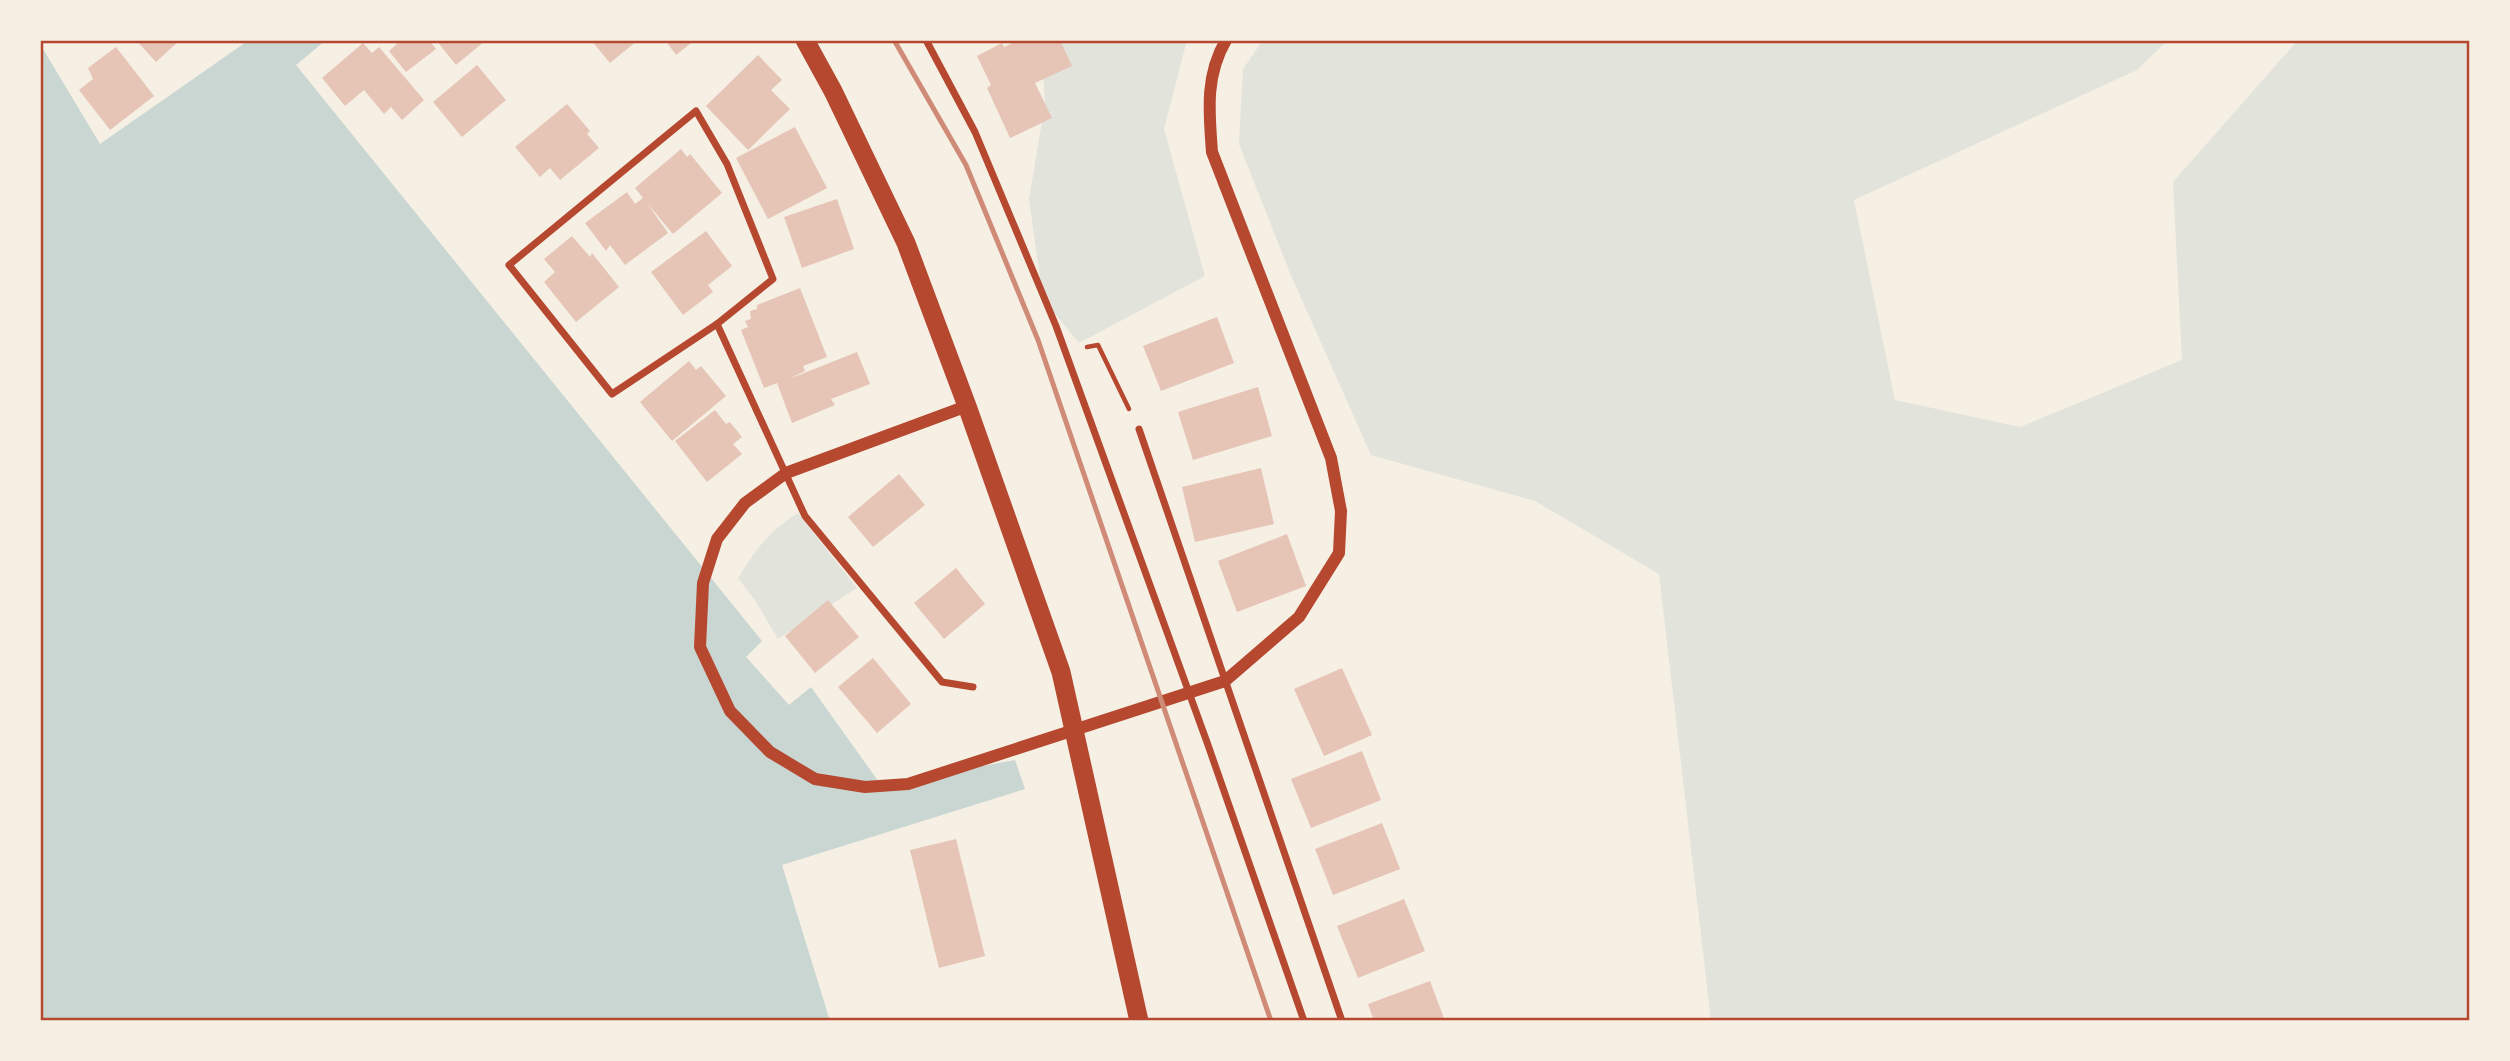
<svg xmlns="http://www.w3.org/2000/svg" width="2510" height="1061" viewBox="0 0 2510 1061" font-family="'PT Serif',serif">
<rect width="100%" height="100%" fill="#f6efe4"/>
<g fill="#e2e4dc">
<polygon points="1041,40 1187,40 1164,129 1205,276 1079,343 1043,299 1029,199 1045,103"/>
<polygon points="1263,40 2168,40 2137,70 1854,200 1895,400 2020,427 2182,360 2173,182 2298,40 2470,40 2470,1021 1711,1021 1659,574 1535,501 1371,455 1290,273 1239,144 1243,69"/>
<path d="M798,513L857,588L778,639L754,599L738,578C756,549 769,531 798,513Z"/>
</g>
<polygon fill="#c9d6d2" points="249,40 326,40 296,65 762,641 746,657 789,705 811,687 881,785 1015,760 1025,789 782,865 830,1021 40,1021 40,44 100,144"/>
<g fill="#e6c5b7">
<polygon points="136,40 180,40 156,62"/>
<polygon points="395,40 429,40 436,49 406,72 389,51 397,44"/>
<polygon points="436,40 486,40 456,65"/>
<polygon points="591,40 638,40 610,63"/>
<polygon points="665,40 695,40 676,55"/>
<polygon points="1019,40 1060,40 1072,66 1035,83 1052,118 1010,138 987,88 991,85 977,56 1002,43 1004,47"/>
<polygon points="363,43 372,53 379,47 424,100 402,120 391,107 384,114 364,90 345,106 322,78"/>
<polygon points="116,47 154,96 110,130 79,90 93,79 88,68"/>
<polygon points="758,55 782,80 771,90 790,109 748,150 706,106"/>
<polygon points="477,65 506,100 462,137 433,102"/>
<polygon points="567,104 590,131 587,134 599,148 560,180 550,168 540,177 515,147"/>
<polygon points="795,127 827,188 768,219 736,158"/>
<polygon points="681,149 687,157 690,154 722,193 673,234 647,203 668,233 625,265 610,245 606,251 585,223 627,192 635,204 643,198 635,188"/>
<polygon points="837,199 854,249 802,268 784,217"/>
<polygon points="706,231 732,266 708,285 713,292 683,315 651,272"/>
<polygon points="572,236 590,257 592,253 619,287 576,322 544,282 555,272 544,259"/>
<polygon points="800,288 827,357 803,366 805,371 789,379 857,352 870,384 831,399 835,405 792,423 777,383 764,388 741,330 748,327 745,321 751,319 750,311 757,309 757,305"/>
<polygon points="1217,317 1234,363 1161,391 1143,346"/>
<polygon points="689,361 696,370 701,366 726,396 672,441 640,402"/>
<polygon points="1258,387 1272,436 1193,460 1178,412"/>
<polygon points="715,410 726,424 730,422 742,437 733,444 742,454 707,482 675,441"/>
<polygon points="1261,468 1274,524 1195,542 1182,487"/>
<polygon points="899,474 925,505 873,547 848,517"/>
<polygon points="1287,534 1306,586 1237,612 1218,561"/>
<polygon points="956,568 985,604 944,639 914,603"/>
<polygon points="828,600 859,637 815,673 785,636"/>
<polygon points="873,658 911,704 877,733 838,687"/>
<polygon points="1342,668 1372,735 1324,756 1294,689"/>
<polygon points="1362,751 1381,800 1311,828 1291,779"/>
<polygon points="1382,823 1400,869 1333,895 1315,849"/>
<polygon points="956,839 985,956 939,968 910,850"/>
<polygon points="1404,899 1425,951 1358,978 1337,926"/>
<polygon points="1430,981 1445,1021 1374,1021 1368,1004"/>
</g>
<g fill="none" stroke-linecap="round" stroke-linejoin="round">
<polyline stroke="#b5482f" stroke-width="4.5" points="1087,347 1098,345 1129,409"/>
<g stroke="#b5482f" stroke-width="7">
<polyline points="926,40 975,132 1056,326 1208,745 1304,1021"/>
<polygon points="696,111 727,164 773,279 717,324 612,394 509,265"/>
<polyline points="717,324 805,516 942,682 973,687"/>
<polyline points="1139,429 1342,1021"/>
</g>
<path stroke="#b5482f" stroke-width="12" d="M967,406L786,473L745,503L717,539L703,583L700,647L730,711L770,752L815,779L865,787L908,784L1225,681L1299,617L1339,553L1341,511L1331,458L1212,152C1209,112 1205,76 1226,40"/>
<polyline stroke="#b5482f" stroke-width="19" points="805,40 833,91 906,243 967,406 1061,672 1139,1021"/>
<polyline stroke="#cf8b77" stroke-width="5" points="894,40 966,165 1038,340 1271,1021"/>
</g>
<rect width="2510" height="1061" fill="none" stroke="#f6efe4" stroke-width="84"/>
<rect x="42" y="42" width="2426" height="977" fill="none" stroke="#b5482f" stroke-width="2.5"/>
</svg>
